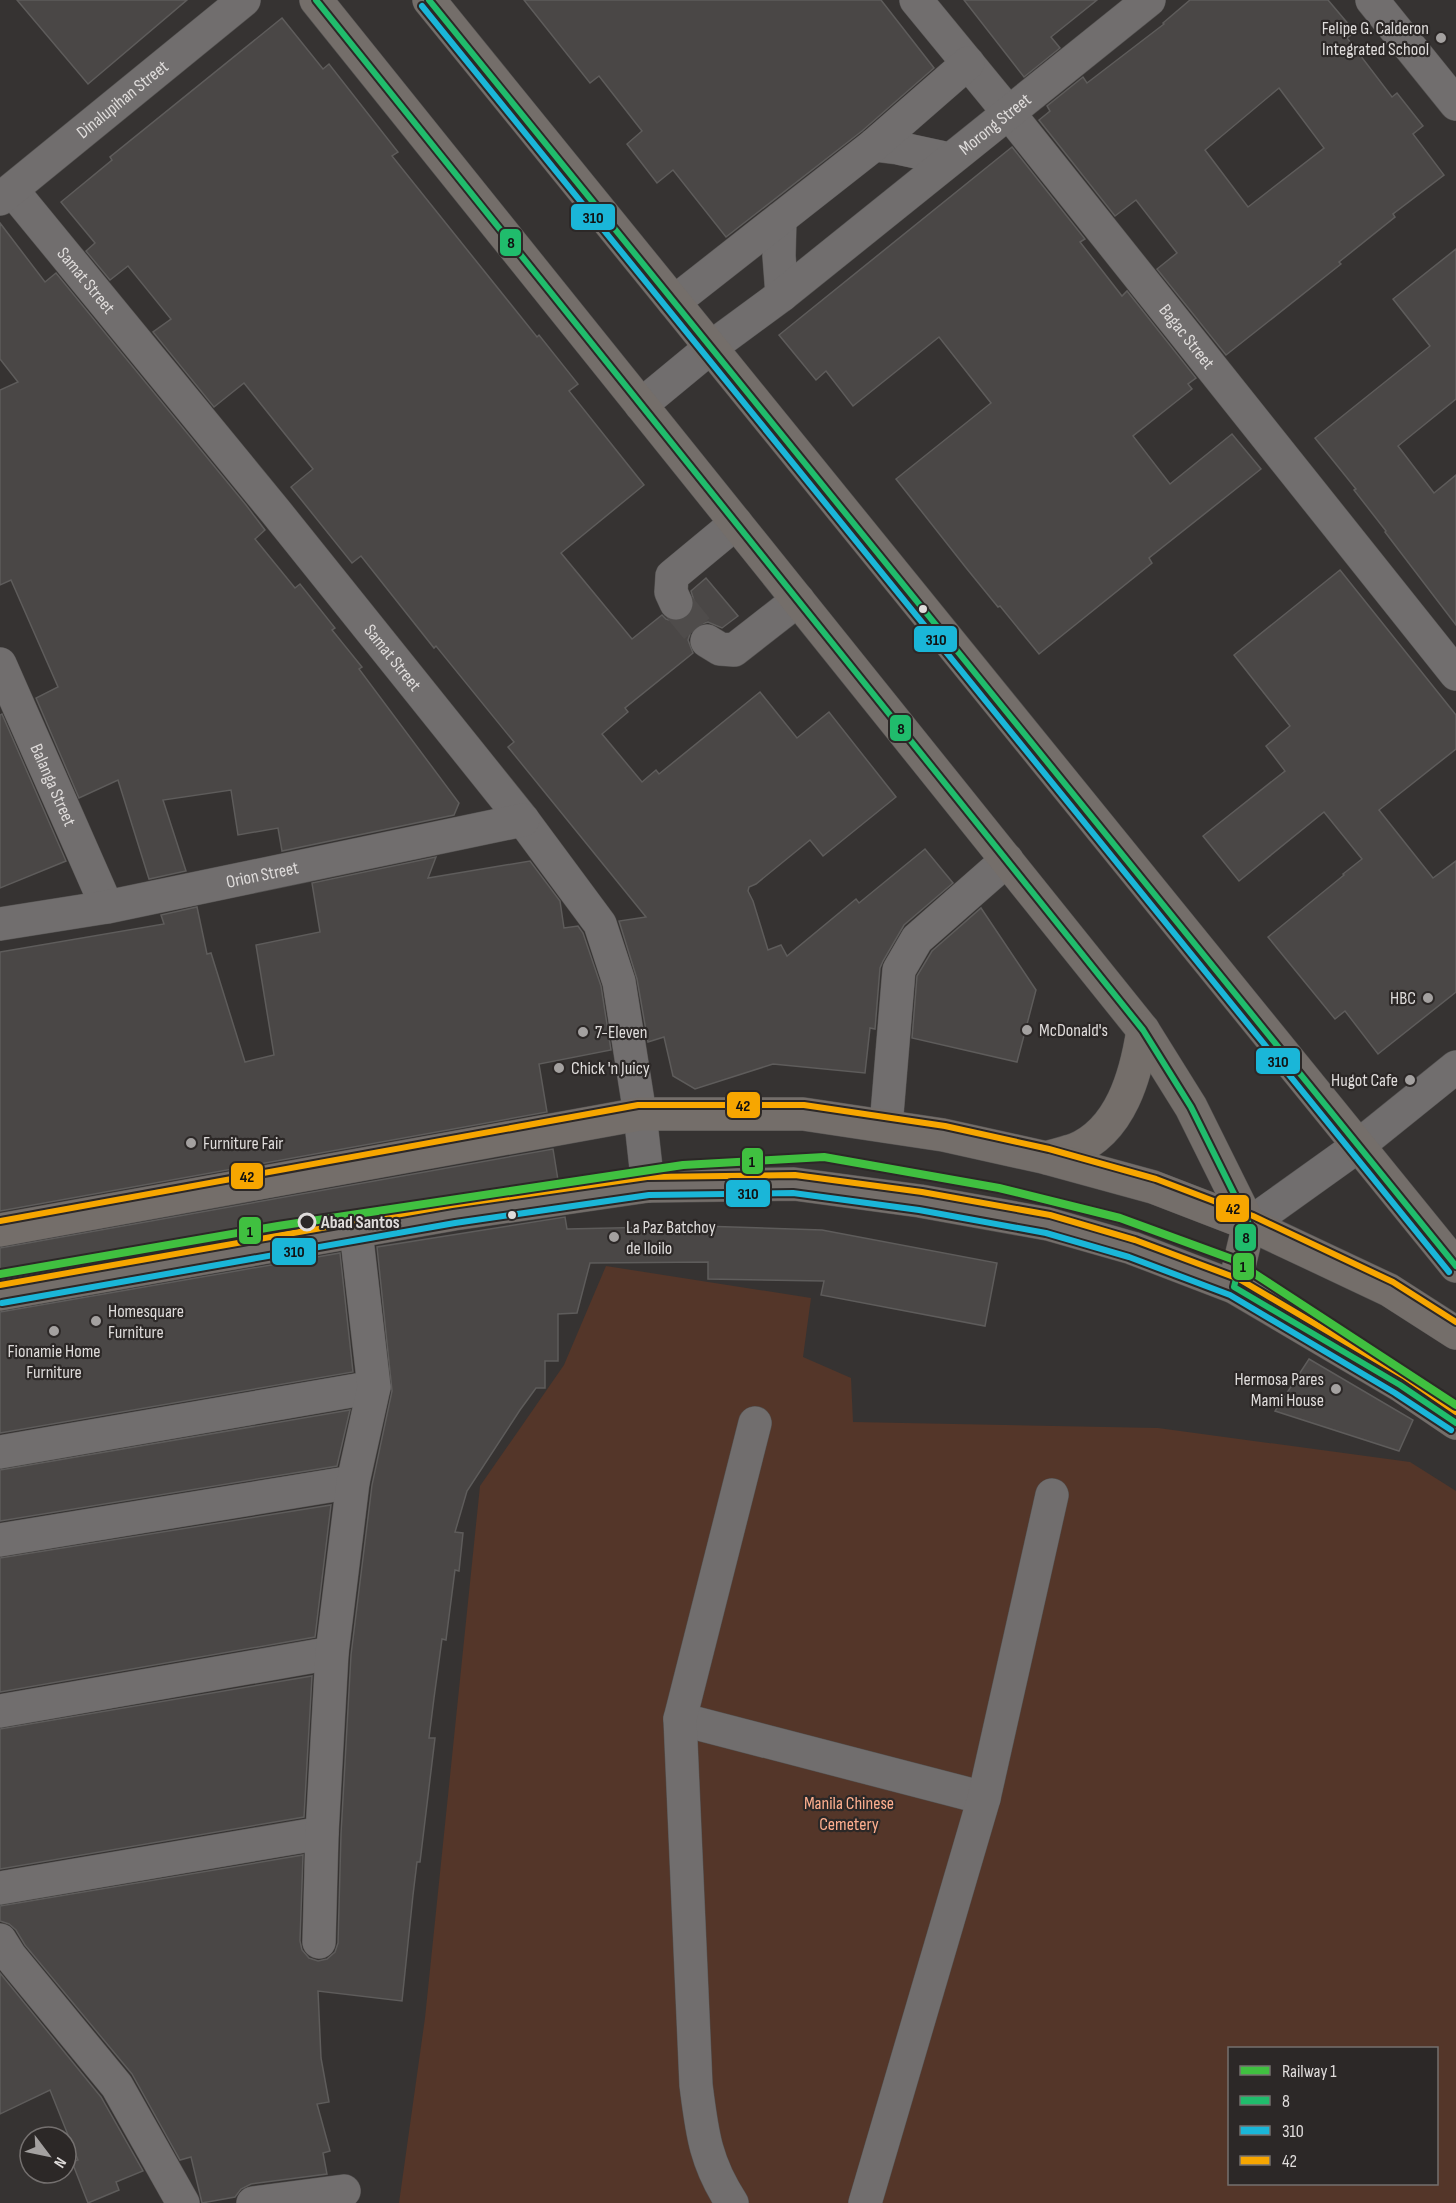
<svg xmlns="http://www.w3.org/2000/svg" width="1456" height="2203" viewBox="0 0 1456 2203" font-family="'Sofia Sans Condensed',sans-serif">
<rect width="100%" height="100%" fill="#363332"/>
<path fill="#543629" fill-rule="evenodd" d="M606,1266L811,1298L803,1357L851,1378L853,1422L1158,1428L1410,1462L1456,1491V2203H399L425,2018L480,1486L564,1365ZM1230,2048H1436V2184H1230Z"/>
<g fill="#4a4746" stroke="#5e5c5b" stroke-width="1.5" fill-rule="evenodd">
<polygon points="17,0 187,0 88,84"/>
<polygon points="524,0 881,0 934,68 862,131 726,237 673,170 657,183 627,144 642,131 599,76 590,83"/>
<polygon points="964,0 1097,0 1051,37 1060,48 1024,77"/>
<path d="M1190,0H1328L1355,32L1347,38L1392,97L1397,93L1423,126L1413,134L1444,175L1393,214L1395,217L1339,262L1341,264L1226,355L1157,269L1177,253L1136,200L1115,216L1039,120L1050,111L1047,106L1083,77L1087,83L1164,24L1163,23ZM1279,88L1324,148L1248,207L1205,150Z"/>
<polygon points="282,18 323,69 329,64 398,152 392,156 537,337 539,335 578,384 569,391 644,485 561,553 632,639 662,615 666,619 675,622 684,620 691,614 695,604 691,591 706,578 738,616 722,628 708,622 698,625 691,631 688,640 693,653 625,708 628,712 602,734 642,782 656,770 659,774 760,692 797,738 829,712 896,797 823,856 810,840 756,884 749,887 748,891 753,901 768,950 781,945 787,956 856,899 859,903 925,849 953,883 904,925 883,961 880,968 875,1029 870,1028 865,1073 773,1064 695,1089 673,1076 664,1037 648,1042 637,979 619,921 646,917 508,747 514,742 436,646 434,648 361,556 352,563 291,487 313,469 244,383 214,407 153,332 171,319 128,266 110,280 86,251 95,243 61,202 112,160 110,157"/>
<polygon points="1012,147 1085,239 1080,242 1122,296 1127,291 1196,378 1188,384 1192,389 1133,436 1170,484 1232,434 1261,469 1149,558 1152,563 1039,654 1000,606 998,607 967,569 896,479 991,403 939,337 853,406 826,371 816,380 779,335"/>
<polygon points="0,223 45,282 56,273 246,505 265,530 255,539 295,588 300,584 335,628 332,630 362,667 359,669 459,803 454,815 282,851 278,828 238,835 231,790 163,800 186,871 149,879 118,780 79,798 36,698 58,687 11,580 0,585 0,390 18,382 0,359"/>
<polygon points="1456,249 1456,399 1398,446 1434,493 1456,475 1456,625 1385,532 1386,531 1354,490 1356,489 1315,438 1430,346 1393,299"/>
<polygon points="1340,570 1456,715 1456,749 1379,810 1433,878 1456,861 1456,992 1378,1054 1345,1011 1335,1019 1268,937 1344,875 1343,874 1362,859 1324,812 1239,881 1203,836 1285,771 1266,746 1290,726 1234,655"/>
<polygon points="2,714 66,861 0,888 0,715"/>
<polygon points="436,857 428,878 530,861 560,901 564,928 578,926 583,933 601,986 611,1050 539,1064 547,1112 0,1211 0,952 164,924 161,915 197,907 207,954 211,953 245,1062 274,1055 256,945 320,932 312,883"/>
<polygon points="981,908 1036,990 1017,1062 912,1038 917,976 932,951"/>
<polygon points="553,1149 558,1180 451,1196 0,1275 0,1248"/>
<polygon points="565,1217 567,1229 701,1226 822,1230 997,1263 985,1326 821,1295 824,1281 708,1279 708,1262 590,1263 577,1313 558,1314 558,1361 545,1361 545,1388 536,1388 520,1410 467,1491 455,1532 463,1533 459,1571 455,1570 446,1640 442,1639 434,1698 429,1738 435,1738 420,1862 417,1862 413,1895 402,2001 318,1991 321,2058 329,2102 317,2104 330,2151 323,2153 327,2174 251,2184 241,2189 235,2197 202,2203 191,2157 180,2160 132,2074 25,1945 16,1930 9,1924 0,1921 0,1906 303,1855 300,1941 302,1950 309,1958 318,1961 327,1959 335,1952 338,1943 341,1834 351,1655 372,1485 392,1391 377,1247"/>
<polygon points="340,1253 353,1372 0,1433 0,1312"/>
<polygon points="1309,1359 1413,1420 1399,1451 1275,1411"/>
<polygon points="350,1410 337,1466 0,1521 0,1470"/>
<polygon points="331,1505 315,1637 0,1692 0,1558"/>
<polygon points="312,1676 304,1817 0,1869 0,1729"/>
<polygon points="0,1973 101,2097 143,2171 116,2182 119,2190 88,2203 72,2162 78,2160 50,2090 0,2114"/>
</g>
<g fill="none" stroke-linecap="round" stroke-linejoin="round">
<polyline stroke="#4f4c4b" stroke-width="33" stroke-dasharray="33 16" stroke-linecap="butt" points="676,603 707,641"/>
<g stroke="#545251" stroke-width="34">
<g id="minor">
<path id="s1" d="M916,0L1008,112L1456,674"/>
<polyline points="1372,0 1456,104"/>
<polyline points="874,145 898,148 949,159"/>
<path id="s2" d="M12,190L276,512L523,820L600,924L619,982L640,1114L648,1186"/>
<path id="s3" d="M0,199L244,0"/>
<polyline points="780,219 779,256 782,295"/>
<polyline points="674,302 874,145 968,63"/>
<path id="s4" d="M641,405L710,348L782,295L1149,0"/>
<polyline points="676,603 671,592 672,576 736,523"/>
<polyline points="707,641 720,649 734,650 798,600"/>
<path id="s5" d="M0,664L107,907"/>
<path id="s6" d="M0,924L107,907L523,820"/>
<polyline points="886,1126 899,970 917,939 1007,860"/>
<polyline points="1249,1224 1358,1146 1456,1067"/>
<polyline points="0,1452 374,1387"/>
<polyline points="0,1540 353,1482"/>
<polyline points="0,1711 332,1653"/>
<polyline points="680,1719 984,1798"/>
<polyline points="0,1888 322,1833"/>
<polyline points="0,1940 10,1956 117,2086 183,2203"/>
<polyline points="319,1942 322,1833 332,1653 353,1482 374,1387 356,1231"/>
<polyline points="253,2203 344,2191"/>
<path d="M732,2203C705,2162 702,2132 696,2085L680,1719L755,1423"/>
<polyline points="865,2203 984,1798 1052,1495"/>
</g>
</g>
<g stroke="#545251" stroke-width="34">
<g id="major">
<polyline points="316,0 1143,1030 1191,1107 1249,1224 1234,1287"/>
<polyline points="429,0 1456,1266"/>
<path d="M1047,1158C1056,1155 1065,1153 1074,1150C1121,1131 1136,1075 1143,1030"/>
<polyline points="0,1230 640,1114 803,1114 943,1135 1047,1158 1153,1187 1249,1224 1389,1290 1456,1333"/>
<polyline points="0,1294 454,1214 648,1186 794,1184 920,1201 1048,1224 1132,1248 1234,1287 1400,1385 1456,1423"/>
</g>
</g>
<use href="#minor" stroke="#716e6e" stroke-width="33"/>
<use href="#major" stroke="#746e6a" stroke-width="33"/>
<g stroke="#2c2827" stroke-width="10">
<g id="bus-1">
<polyline points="316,0 1143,1030 1191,1107 1249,1224 1234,1287 1400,1385 1456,1423"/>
<polyline points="429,0 1456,1266"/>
</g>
</g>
<g stroke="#2c2827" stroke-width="10">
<g id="bus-2">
<polyline points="422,6 1449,1272"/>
<polyline points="2,1303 455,1223 649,1195 793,1193 919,1210 1046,1233 1129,1257 1230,1295 1395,1393 1451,1430"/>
</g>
</g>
<g stroke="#2c2827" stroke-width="10">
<g id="bus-3">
<polyline points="0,1221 638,1105 804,1105 945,1126 1049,1149 1156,1179 1253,1216 1393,1282 1456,1322"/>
<polyline points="0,1285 452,1205 647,1177 795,1175 922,1192 1050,1215 1135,1240 1239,1279 1405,1377 1456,1412"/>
</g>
</g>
<use href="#bus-1" stroke="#20bc6c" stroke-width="6"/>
<use href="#bus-2" stroke="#1ab6d8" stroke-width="6"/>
<use href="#bus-3" stroke="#f7a600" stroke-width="6"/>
<g stroke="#2c2827" stroke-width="12">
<polyline id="rail-1" points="0,1274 278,1226 683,1165 824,1157 999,1188 1120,1218 1232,1259 1456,1405"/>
</g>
<use href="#rail-1" stroke="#40c040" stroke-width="8"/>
</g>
<g fill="#a4a1a0" stroke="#2c2827" stroke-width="2">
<circle cx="1441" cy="38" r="6"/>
<circle cx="1428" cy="998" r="6"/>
<circle cx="1027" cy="1030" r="6"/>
<circle cx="583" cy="1032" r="6"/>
<circle cx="559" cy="1068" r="6"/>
<circle cx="1410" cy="1080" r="6"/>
<circle cx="191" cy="1143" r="6"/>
<circle cx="614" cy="1237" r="6"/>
<circle cx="96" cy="1321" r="6"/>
<circle cx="54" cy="1331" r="6"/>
<circle cx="1336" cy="1389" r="6"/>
</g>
<g fill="#dfdcdb" stroke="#2c2827" stroke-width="2">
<circle cx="923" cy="609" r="5"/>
<circle cx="512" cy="1215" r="5"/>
</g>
<circle fill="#2c2827" stroke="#dfdcdb" stroke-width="3" cx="307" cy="1222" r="8"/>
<g text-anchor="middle" stroke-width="4.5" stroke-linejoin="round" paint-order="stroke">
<g font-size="18" fill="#dfdcdb" stroke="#2c2827" text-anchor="start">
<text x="1429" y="34" text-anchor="end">Felipe G. Calderon<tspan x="1429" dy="21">Integrated School</tspan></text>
<text x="1416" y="1004" text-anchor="end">HBC</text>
<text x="1039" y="1036">McDonald's</text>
<text x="595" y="1038">7-Eleven</text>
<text x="571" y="1074">Chick 'n Juicy</text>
<text x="1398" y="1086" text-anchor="end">Hugot Cafe</text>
<text x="203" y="1149">Furniture Fair</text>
<text x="626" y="1233">La Paz Batchoy<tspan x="626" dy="21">de Iloilo</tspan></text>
<text x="108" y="1317">Homesquare<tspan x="108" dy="21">Furniture</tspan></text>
<text x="54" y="1357" text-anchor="middle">Fionamie Home<tspan x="54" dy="21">Furniture</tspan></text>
<text x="1324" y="1385" text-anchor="end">Hermosa Pares<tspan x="1324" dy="21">Mami House</tspan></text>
</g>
<g font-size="18" fill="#dfdcdb" stroke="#2c2827">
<text dy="6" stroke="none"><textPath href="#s3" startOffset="158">Dinalupihan Street</textPath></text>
<text dy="6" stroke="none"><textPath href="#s4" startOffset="452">Morong Street</textPath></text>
<text dy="6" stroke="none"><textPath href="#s2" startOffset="117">Samat Street</textPath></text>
<text dy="6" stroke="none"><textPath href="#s1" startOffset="432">Bagac Street</textPath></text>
<text dy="6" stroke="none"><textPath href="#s2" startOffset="603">Samat Street</textPath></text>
<text dy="6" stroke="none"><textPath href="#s5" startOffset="132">Balanga Street</textPath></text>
<text dy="6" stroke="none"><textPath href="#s6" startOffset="267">Orion Street</textPath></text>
</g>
<g font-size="18" font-weight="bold" fill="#dfdcdb" stroke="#2c2827" text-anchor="start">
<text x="321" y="1228">Abad Santos</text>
</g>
<g font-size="18" fill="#feaf8f" stroke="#2c2827">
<text x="849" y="1809">Manila Chinese<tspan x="849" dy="21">Cemetery</tspan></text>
</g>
</g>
<g stroke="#2c2827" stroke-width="2">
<rect x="570" y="203" width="46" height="28" rx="6" fill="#1ab6d8"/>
<rect x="499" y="228" width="23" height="29" rx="6" fill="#20bc6c"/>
<rect x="913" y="625" width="45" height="28" rx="6" fill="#1ab6d8"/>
<rect x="889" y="714" width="23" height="28" rx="6" fill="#20bc6c"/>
<rect x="1255" y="1047" width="46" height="28" rx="6" fill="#1ab6d8"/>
<rect x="726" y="1091" width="35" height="28" rx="6" fill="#f7a600"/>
<rect x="741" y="1147" width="23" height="28" rx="6" fill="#40c040"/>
<rect x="230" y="1162" width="34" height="28" rx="6" fill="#f7a600"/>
<rect x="725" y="1179" width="46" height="29" rx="6" fill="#1ab6d8"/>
<rect x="1215" y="1194" width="35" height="29" rx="6" fill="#f7a600"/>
<rect x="238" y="1216" width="24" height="29" rx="6" fill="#40c040"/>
<rect x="1234" y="1223" width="23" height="29" rx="6" fill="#20bc6c"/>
<rect x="271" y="1237" width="46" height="29" rx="6" fill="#1ab6d8"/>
<rect x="1232" y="1252" width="23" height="29" rx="6" fill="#40c040"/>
</g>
<g font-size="16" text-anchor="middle" font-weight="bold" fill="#111">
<text x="593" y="223">310</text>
<text x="511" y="248">8</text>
<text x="936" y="645">310</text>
<text x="901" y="734">8</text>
<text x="1278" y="1067">310</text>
<text x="743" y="1111">42</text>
<text x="752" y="1167">1</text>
<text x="247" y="1182">42</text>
<text x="748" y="1199">310</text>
<text x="1233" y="1214">42</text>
<text x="250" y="1237">1</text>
<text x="1246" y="1243">8</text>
<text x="294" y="1257">310</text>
<text x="1243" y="1272">1</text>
</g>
<rect x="1228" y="2047" width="210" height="138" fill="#2c2827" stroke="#74706f" stroke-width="1.5"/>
<rect x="1240" y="2066" width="30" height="9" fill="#40c040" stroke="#74706f" stroke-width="1.5"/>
<text x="1282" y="2077" font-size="18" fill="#dfdcdb">Railway 1</text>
<rect x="1240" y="2096" width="30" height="9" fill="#20bc6c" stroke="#74706f" stroke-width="1.5"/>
<text x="1282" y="2107" font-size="18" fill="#dfdcdb">8</text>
<rect x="1240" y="2126" width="30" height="9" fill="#1ab6d8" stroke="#74706f" stroke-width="1.5"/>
<text x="1282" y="2137" font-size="18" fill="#dfdcdb">310</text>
<rect x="1240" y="2156" width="30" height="9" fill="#f7a600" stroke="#74706f" stroke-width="1.5"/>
<text x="1282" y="2167" font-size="18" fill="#dfdcdb">42</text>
<g transform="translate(48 2155) rotate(122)"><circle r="28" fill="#2c2827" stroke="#74706f" stroke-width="1.5"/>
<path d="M0-4.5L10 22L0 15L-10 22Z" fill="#a4a1a0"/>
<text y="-9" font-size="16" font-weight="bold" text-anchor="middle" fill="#dfdcdb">N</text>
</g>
</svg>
